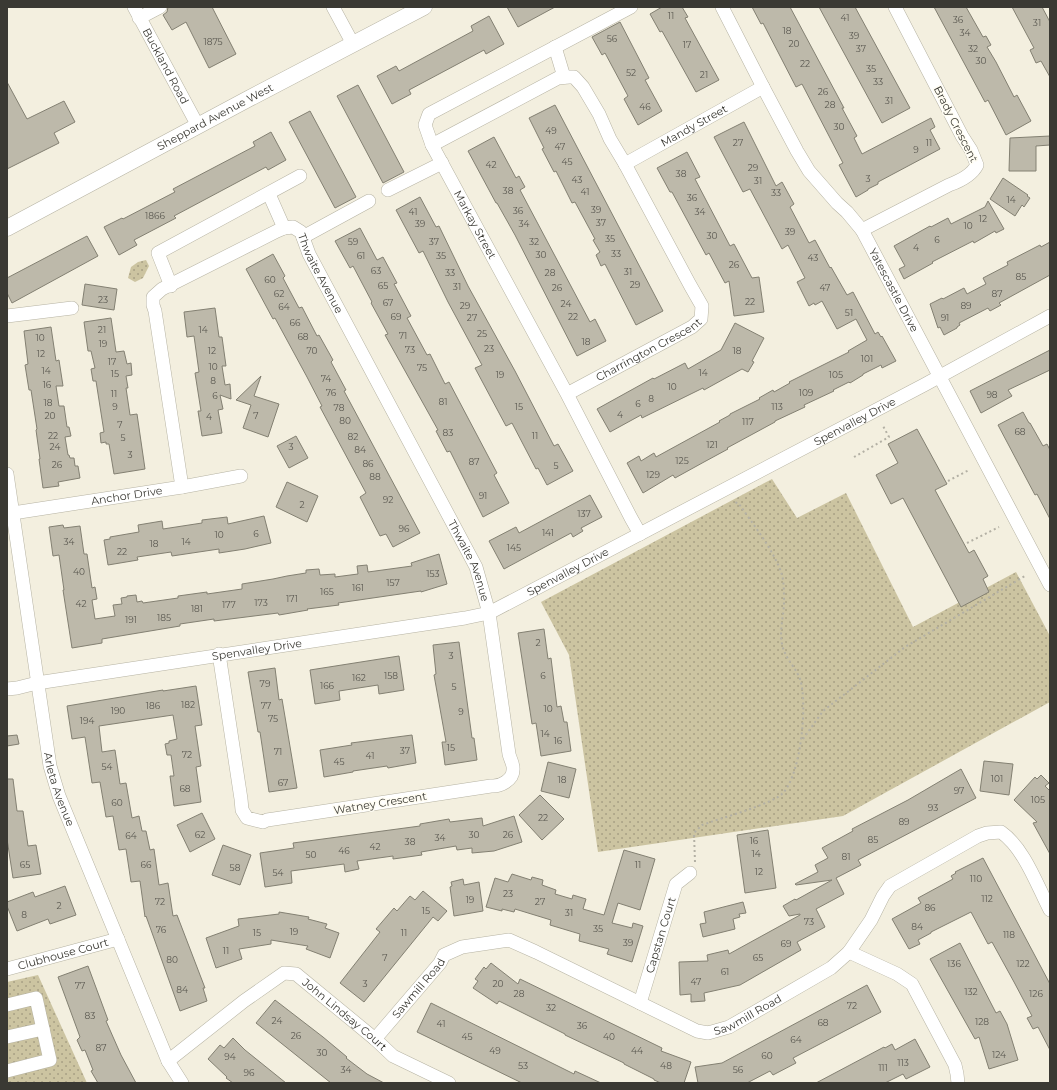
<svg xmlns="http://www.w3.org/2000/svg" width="1057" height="1090" viewBox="0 0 1057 1090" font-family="Montserrat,sans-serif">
<defs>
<pattern id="park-dots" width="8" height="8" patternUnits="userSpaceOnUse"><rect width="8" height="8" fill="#ccc4a1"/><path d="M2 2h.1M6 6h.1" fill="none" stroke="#a7a084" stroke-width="1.8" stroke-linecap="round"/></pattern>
</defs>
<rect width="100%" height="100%" fill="#f3efdf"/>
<g fill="url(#park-dots)">
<polygon points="146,260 149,266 143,278 135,282 128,278 131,267 138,262"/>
<polygon points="772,479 797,518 846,493 913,627 1016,572 1050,636 1050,702 843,816 598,852 569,655 541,602"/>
<polygon points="38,975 87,1083 7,1083 7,982"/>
</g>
<g fill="#bdb9aa" stroke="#838072">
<polygon points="168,7 212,7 236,54 209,68 186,22 172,30 163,15 167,12"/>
<polygon points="507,7 555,7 518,27"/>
<polygon points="662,7 682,7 688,17 685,18 719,80 696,92 662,31 660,32 650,14"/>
<polygon points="752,7 790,7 844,108 842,108 857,136 854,138 862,154 931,118 935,127 930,130 940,149 878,182 878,184 868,189 868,190 856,197 839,165 843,163 802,84 796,87 763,23 761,24"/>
<polygon points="819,7 855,7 910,108 882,123"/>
<polygon points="934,7 966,7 983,37 986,36 991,45 987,47 996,62 1014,97 1017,95 1031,121 1006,135 988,100 985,102"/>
<polygon points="1012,7 1042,7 1050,22 1050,77 1041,61 1036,63 1030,50 1034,48"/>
<polygon points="489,16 504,44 486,54 484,50 409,90 411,94 392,104 377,76 396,66 399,71 473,31 471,26"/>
<polygon points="620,22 649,78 645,80 662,111 638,125 624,99 628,96 605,53 602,55 592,37"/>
<polygon points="7,82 27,119 64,101 75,122 54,133 59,143 7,169"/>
<polygon points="358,85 404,172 383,183 337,96"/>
<polygon points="555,105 663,311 636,325 605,264 601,266 596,255 600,252 593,240 595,239 575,202 572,203 556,171 554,172 542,149 544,148 529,118"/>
<polygon points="310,111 356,197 335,208 289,122"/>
<polygon points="744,122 776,186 782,182 794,204 790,207 809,243 815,240 830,268 831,267 847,295 853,292 875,334 878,332 881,337 882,336 896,361 882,368 881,365 863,374 863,375 850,383 849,382 833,390 834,391 804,405 805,407 775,421 775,422 727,448 728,449 704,462 675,478 673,475 643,493 627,463 639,456 641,461 654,453 656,457 720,422 719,421 730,415 730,414 760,399 759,398 773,390 774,392 790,383 789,382 849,352 848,351 867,340 856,319 837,329 822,301 815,305 814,303 809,306 797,282 805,278 788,245 782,249 750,189 743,192 714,137"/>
<polygon points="271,132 286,160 268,170 266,167 174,216 176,218 134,240 137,245 119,255 104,227 122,218 123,219 175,192 173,189 255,146 253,142"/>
<polygon points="1050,136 1050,145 1036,146 1036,171 1009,171 1010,138"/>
<polygon points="494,137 516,178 519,176 525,187 520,190 590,322 595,319 606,341 577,356 515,235 497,203 496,203 468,151"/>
<polygon points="687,152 700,177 695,179 730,246 734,244 752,278 759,277 764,312 734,316 729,281 725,283 709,253 706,255 672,192 670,192 657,168"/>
<polygon points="1003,178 1028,195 1027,196 1030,198 1024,207 1022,205 1015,216 990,199"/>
<polygon points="420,197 436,227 439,226 468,286 515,371 554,446 558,444 573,471 547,485 538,468 536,469 512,423 506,426 475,368 482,365 448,302 423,251 419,253 396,210"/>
<polygon points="988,201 1004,229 996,233 995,231 974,243 973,241 932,262 933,263 904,279 899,269 905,266 894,246 930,226 931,227 948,218 951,224 985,207"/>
<polygon points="360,228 377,260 383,257 397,283 394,284 411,316 407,318 427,355 430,354 445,384 449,382 497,473 494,475 509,503 483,517 450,451 447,452 436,431 438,430 385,335 388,334 371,303 372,302 353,266 350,268 335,241"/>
<polygon points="87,236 98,256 12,303 7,293 7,278"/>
<polygon points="1050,242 1050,275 999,303 1001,305 990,311 988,308 959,323 960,325 957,327 957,328 944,335 940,327 938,328 930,304 942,298 943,299 964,288 967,294 986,284 983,278 1008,265 1007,262 1040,245 1041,247"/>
<polygon points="273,254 285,276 283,278 299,308 302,307 317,336 319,335 333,360 331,362 346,390 344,391 420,533 393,547 386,534 380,536 360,497 366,493 320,407 322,406 307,377 275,318 273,319 246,269"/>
<polygon points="85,284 117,289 114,310 82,305"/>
<polygon points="215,308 219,337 222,337 226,366 222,366 225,385 230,384 231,399 220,395 223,409 218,410 222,433 202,436 198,411 201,411 195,373 199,372 194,336 187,337 184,312"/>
<polygon points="111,318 116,352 124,351 127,364 131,363 132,375 126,376 128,388 126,388 130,415 137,414 145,469 114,474 109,444 106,444 106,442 101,443 100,433 104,432 96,381 93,381 91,369 95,368 91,351 88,351 84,322"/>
<polygon points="735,323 764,338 752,361 754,362 748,372 742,369 704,390 703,388 642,418 641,415 610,432 597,409 653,378 654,379 685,363 688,369 721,350"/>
<polygon points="51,327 56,361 59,360 63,386 56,386 59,406 64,406 67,427 69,427 71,436 65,437 68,455 69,455 70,458 74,458 75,466 78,466 80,478 58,482 59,486 43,488 39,459 40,459 36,430 37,429 31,390 29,390 25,365 28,364 24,331"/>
<polygon points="1050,350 1050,370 1008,390 1012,396 981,413 970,391"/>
<polygon points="261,376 254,396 279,404 268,437 243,428 251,405 236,400"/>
<polygon points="1023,412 1029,423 1030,423 1043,446 1047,444 1050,450 1050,519 1037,494 1035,495 998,425"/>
<polygon points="917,429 947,484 935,490 969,553 974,550 988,576 983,579 989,592 961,607 903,498 891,504 876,475 898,463 888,444"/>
<polygon points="296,436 308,458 289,468 277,446"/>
<polygon points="287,482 318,496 307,522 276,507"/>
<polygon points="590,495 602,517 581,528 583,531 573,537 571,533 504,569 489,541 516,527 519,533"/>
<polygon points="264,516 271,543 245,549 219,553 219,549 172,556 171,552 137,557 138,560 108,565 104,540 110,539 110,537 139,532 138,525 162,521 163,529 202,523 202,520 227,517 228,524"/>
<polygon points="63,525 64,528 80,526 84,554 87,554 92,588 95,587 97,599 92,600 95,619 115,616 113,605 122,604 121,598 127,597 127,596 136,595 137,602 142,601 143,603 178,598 178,596 207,592 207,594 242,589 242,584 273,579 287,576 306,573 306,570 319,569 320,575 335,574 335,577 358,574 357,566 367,565 368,572 412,566 411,563 439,554 447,584 421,592 421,591 338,603 339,605 307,609 308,610 279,615 278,613 214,621 214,619 180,624 180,626 102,639 102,643 72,648 63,590 64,590 59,555 53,556 49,527"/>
<polygon points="544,629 548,659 551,658 557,707 561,706 564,722 567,722 571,751 541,756 536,723 532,724 518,633"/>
<polygon points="459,642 472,738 474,738 477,760 445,765 442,742 446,742 434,675 436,674 433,645"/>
<polygon points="399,656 404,690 379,694 378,685 339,691 340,700 315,704 310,670"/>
<polygon points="275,668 279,700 282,699 297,788 269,792 260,732 258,732 248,672"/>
<polygon points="196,686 202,725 195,726 201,766 196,767 201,802 174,806 170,776 174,776 171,755 167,755 165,744 169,743 169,741 177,739 173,715 99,726 102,752 115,750 120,784 126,783 132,818 139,816 142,831 146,831 150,850 154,849 159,885 168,883 173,916 177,915 205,988 203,988 207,1001 180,1011 146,916 145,917 140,881 131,882 126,849 119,850 113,816 106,817 100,782 92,783 85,737 72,739 67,706 163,690 163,691"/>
<polygon points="17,735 19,744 7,746 7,736"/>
<polygon points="412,735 416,763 388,768 387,766 353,771 353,772 324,777 320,750 352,745 351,743"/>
<polygon points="984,761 1013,764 1009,795 980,791"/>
<polygon points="548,762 576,769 569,798 541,791"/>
<polygon points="961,769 976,798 858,860 861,865 836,878 844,894 816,909 825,927 797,942 801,950 740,985 704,993 705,1001 691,1002 691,994 680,995 679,962 708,961 707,955 728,950 729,954 800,915 800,914 789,916 783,906 795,899 796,900 832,880 796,885 795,884 818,872 815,865 828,858 822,848 853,831 852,829 908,800"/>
<polygon points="1041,775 1049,783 1045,786 1050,791 1050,854 1033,823 1037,822 1014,800 1035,777 1037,779"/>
<polygon points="7,779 13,779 17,811 23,811 28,846 36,845 41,874 13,878 7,839"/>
<polygon points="540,795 564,819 542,840 519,815"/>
<polygon points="202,813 215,839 190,852 177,825"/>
<polygon points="514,816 522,842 494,851 472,853 472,848 457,850 456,846 421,852 422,855 393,859 393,856 357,861 359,869 345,872 344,864 291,871 292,883 265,887 260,853 294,848 293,843 420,826 420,824 449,819 450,822 482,818 483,826"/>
<polygon points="768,830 776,888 745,893 737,835"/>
<polygon points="223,845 251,855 240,885 212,875"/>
<polygon points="624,850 655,859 640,910 618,903 612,923 632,928 633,923 643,926 632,962 607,954 609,949 579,941 580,934 550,925 551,920 515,909 514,912 502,909 502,911 486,907 495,878 508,882 512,874 531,880 532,877 543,880 542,885 556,890 555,894 572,899 573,895 586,899 583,909 604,915"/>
<polygon points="983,858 1050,984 1050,1050 1038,1027 1033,1029 1027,1018 1032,1016 1014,982 992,942 988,944 971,912 931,932 931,933 918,940 920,944 909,949 892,919 921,903 918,898 953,879 951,876 956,873 955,872"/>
<polygon points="463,879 464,885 479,882 483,911 454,916 450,887 452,886 451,882"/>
<polygon points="65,886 76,915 50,924 48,919 17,931 7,906 7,902 33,892 35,897"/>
<polygon points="423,891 447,911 438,921 433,917 364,1002 340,983 380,932 376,929 394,908 397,911 410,896 415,900"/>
<polygon points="743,902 746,913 739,914 740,917 733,919 735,929 703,937 700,924 706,923 704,912"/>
<polygon points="279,912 309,917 308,919 327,924 325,928 339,933 330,958 306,949 308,946 271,940 271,944 239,949 242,959 216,968 206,938 239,926 238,919 279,914"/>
<polygon points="960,943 996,1013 1000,1011 1007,1024 1018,1060 989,1069 979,1037 975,1039 930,959"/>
<polygon points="491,963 518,984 520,979 662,1048 661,1051 691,1062 684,1083 661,1083 654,1080 654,1079 624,1064 624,1063 565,1035 565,1034 499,1001 497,1004 473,988 478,981 475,979 484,967 486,969"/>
<polygon points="88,966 108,1020 106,1021 121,1055 136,1083 98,1083 91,1071 93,1070 85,1050 82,1051 77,1040 80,1037 58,977"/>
<polygon points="867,985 881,1012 795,1057 793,1058 796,1063 773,1075 770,1071 747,1083 698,1083 695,1067 722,1063"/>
<polygon points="275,1000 323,1037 347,1057 346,1058 367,1074 384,1083 331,1083 256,1023"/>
<polygon points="431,1003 574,1074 575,1071 601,1083 522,1083 417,1032"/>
<polygon points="233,1038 245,1050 286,1083 233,1083 226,1078 227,1077 208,1059 220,1045 224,1048"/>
<polygon points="915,1039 930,1067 906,1079 903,1074 885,1083 816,1083 884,1047 885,1048 892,1044 895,1050"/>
</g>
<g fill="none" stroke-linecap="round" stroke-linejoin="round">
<g stroke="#b6b3a3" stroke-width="14">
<g id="minor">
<path id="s1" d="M134,7L198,126"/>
<polyline points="333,7 353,44"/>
<path id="s2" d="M722,7L763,87L797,151L809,171L837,203L847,212L862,230L1050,585"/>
<polyline points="139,18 160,7"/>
<polyline points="555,47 564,77"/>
<polyline points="432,145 425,125 429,114 631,7"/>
<path id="s3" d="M625,164L763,87"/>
<polyline points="388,190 442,163"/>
<polyline points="269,194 284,228"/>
<path d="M862,230L949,185C960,181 972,175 977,165L971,150L962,136L895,7"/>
<polyline points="303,237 369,201"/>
<polyline points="171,286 158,253 300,176"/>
<polyline points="7,316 72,308"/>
<path id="s4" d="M567,394L692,327L701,319L702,306L690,285L625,164L610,139L599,114L583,87L574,77H569L558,78L432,145L567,394L631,518L640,534"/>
<path id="s5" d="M7,474L50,766L59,796L168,1061L182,1083"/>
<path id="s6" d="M182,487L155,311L153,305V297L162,289L277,231L284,228L293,227L301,232L309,254L476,567L489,613L509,754C510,759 514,765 513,770C513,780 500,787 491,786L274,819L267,820L263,822L247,818L242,810L241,799L219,654"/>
<path id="s7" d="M13,513L182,487L241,476"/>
<path id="s8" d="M7,689L17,688L37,683L465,618L489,613L924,385L1050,316"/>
<polyline points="849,952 897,974 912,984 955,1065 957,1074 958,1083"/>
<path id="s9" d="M7,969L118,939"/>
<path id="s10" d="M640,1003L676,884L690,873"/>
<polyline points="7,1005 36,998 50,1060 7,1071"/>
<polyline points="7,1037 43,1029"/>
<path id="s11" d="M375,1039L440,963L444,955L462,947L509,940L536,952L697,1031L708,1033L729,1027L831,968L849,952L871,920L883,896L890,886L978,836L987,833L1001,832C1024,848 1037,885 1050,910"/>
<path id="s12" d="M168,1061L244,1001L284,973L296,974L375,1039L393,1056L449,1083"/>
</g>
</g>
<g stroke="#b6b3a3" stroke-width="17">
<g id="major">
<path id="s13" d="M7,228L248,99L424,7"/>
</g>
</g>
<g stroke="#b3b0a4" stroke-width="2" stroke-dasharray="2 3" stroke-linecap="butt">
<polyline points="854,457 889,437 882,424"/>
<polyline points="948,481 969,470"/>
<polyline points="967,543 999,527"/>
<polyline points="803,739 823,711 905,647 1025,576"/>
<path d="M695,862L694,833L702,825C718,819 773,804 783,793C801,774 808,703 800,679C795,666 785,659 782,644C779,631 784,615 784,602C784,594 784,582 782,575C775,552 753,524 739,504L735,502"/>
</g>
<use href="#minor" stroke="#fff" stroke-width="13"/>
<use href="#major" stroke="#fff" stroke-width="16"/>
</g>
<g text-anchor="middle" stroke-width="3" stroke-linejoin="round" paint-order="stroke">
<g font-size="9" fill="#5b5951">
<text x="671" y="19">11</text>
<text x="845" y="21">41</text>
<text x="958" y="23">36</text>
<text x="1037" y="26">31</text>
<text x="787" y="34">18</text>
<text x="965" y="36">34</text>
<text x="854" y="39">39</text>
<text x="612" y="42">56</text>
<text x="213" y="45">1875</text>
<text x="794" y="47">20</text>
<text x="687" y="48">17</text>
<text x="861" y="52">37</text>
<text x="973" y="52">32</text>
<text x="981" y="64">30</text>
<text x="805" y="67">22</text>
<text x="871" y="72">35</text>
<text x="631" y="76">52</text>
<text x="704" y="78">21</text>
<text x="878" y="85">33</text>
<text x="823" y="95">26</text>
<text x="889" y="104">31</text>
<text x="830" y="108">28</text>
<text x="645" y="110">46</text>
<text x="839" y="130">30</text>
<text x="551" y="134">49</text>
<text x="738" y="146">27</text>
<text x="929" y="146">11</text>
<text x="560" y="150">47</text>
<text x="916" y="153">9</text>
<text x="567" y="165">45</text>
<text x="491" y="168">42</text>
<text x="753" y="171">29</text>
<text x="681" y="177">38</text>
<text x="868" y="182">3</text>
<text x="577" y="183">43</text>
<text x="758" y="184">31</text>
<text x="508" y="194">38</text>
<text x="585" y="195">41</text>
<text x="776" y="196">33</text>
<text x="692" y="201">36</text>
<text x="1011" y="203">14</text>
<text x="596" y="213">39</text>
<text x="518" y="214">36</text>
<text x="413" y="215">41</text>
<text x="700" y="215">34</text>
<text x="155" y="219">1866</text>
<text x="983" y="222">12</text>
<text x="601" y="226">37</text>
<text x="420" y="227">39</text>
<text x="524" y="227">34</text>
<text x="968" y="229">10</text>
<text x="790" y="235">39</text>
<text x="712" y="239">30</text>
<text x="610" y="242">35</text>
<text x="937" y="243">6</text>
<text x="353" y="245">59</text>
<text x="434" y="245">37</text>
<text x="534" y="245">32</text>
<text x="916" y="251">4</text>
<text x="616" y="257">33</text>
<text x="541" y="258">30</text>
<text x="361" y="259">61</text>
<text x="441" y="259">35</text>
<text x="813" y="261">43</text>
<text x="734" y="268">26</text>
<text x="376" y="274">63</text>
<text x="628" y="275">31</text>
<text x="450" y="276">33</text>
<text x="550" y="276">28</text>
<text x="1021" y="280">85</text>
<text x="270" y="283">60</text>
<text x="635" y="288">29</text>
<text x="383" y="289">65</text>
<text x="457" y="290">31</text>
<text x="557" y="291">26</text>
<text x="825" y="291">47</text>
<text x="279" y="297">62</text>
<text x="997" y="297">87</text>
<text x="103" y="303">23</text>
<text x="750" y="305">22</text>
<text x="388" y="306">67</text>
<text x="566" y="307">24</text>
<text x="465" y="309">29</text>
<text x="966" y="309">89</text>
<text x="284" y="310">64</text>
<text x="849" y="316">51</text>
<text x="396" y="320">69</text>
<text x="573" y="320">22</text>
<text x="472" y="321">27</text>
<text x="945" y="321">91</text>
<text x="295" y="326">66</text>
<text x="102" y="333">21</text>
<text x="203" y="333">14</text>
<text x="482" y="337">25</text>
<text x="403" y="339">71</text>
<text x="303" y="340">68</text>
<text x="40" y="341">10</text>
<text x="586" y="345">18</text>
<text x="103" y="347">19</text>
<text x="489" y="352">23</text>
<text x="410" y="353">73</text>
<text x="212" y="354">12</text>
<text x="312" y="354">70</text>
<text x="737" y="354">18</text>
<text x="41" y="357">12</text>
<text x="867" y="362">101</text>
<text x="112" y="365">17</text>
<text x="213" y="370">10</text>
<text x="422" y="371">75</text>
<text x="46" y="374">14</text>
<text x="703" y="376">14</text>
<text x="115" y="377">15</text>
<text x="500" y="378">19</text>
<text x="836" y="378">105</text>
<text x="326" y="382">74</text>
<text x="213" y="384">8</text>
<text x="47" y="388">16</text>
<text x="672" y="390">10</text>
<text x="331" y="396">76</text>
<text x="806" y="396">109</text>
<text x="114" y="397">11</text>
<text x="992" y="398">98</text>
<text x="215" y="399">6</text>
<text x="651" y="402">8</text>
<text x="443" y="405">81</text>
<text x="48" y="406">18</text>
<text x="638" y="407">6</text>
<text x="115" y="410">9</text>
<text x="519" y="410">15</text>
<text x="777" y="410">113</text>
<text x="339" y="411">78</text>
<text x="620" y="418">4</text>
<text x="50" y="419">20</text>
<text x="256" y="419">7</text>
<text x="209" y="420">4</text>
<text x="345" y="424">80</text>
<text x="748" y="425">117</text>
<text x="120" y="428">7</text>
<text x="1020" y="435">68</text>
<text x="448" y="436">83</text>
<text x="53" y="439">22</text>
<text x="535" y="439">11</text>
<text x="353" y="440">82</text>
<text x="123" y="441">5</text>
<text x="712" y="448">121</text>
<text x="55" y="450">24</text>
<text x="291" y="450">3</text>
<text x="360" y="453">84</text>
<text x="130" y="458">3</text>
<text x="682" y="464">125</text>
<text x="474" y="465">87</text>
<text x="368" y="467">86</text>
<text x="57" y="468">26</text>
<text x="556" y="469">5</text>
<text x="653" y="478">129</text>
<text x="375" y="480">88</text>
<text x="483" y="499">91</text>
<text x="388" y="503">92</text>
<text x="302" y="508">2</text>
<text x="584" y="517">137</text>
<text x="404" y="532">96</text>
<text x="548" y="536">141</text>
<text x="256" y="537">6</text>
<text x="219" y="538">10</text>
<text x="69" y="545">34</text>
<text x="186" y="545">14</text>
<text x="154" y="547">18</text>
<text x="514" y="551">145</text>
<text x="122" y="555">22</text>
<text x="79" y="575">40</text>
<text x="433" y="577">153</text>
<text x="393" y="586">157</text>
<text x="358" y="591">161</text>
<text x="327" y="595">165</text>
<text x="292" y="602">171</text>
<text x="261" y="606">173</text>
<text x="81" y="607">42</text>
<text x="229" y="608">177</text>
<text x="197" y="612">181</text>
<text x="164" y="621">185</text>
<text x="131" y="623">191</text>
<text x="538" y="646">2</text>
<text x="451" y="659">3</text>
<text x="391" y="679">158</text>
<text x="543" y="679">6</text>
<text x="359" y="681">162</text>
<text x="265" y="687">79</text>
<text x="327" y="689">166</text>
<text x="454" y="690">5</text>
<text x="188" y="708">182</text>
<text x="153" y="709">186</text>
<text x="266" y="709">77</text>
<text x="548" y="712">10</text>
<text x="118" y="714">190</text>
<text x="461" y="715">9</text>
<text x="273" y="722">75</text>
<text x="87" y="724">194</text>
<text x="545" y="737">14</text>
<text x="558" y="744">16</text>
<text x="451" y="751">15</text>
<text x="405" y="754">37</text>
<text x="278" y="755">71</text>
<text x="187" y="758">72</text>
<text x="370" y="759">41</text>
<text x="339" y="765">45</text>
<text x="107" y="770">54</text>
<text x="997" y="782">101</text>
<text x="562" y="783">18</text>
<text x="283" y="786">67</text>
<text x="185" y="792">68</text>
<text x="959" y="794">97</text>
<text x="1038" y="803">105</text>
<text x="117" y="806">60</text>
<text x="933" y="811">93</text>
<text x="543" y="821">22</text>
<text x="904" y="825">89</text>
<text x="200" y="838">62</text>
<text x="474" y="838">30</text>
<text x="508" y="838">26</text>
<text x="131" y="839">64</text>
<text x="440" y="841">34</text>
<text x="873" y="843">85</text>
<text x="754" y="844">16</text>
<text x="410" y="845">38</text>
<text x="375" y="850">42</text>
<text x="344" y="854">46</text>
<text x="756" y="857">14</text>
<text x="311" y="858">50</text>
<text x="846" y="860">81</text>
<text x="25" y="868">65</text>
<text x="146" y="868">66</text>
<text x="638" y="868">11</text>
<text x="235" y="871">58</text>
<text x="759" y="875">12</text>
<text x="278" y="876">54</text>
<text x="976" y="882">110</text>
<text x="508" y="897">23</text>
<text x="987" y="902">112</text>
<text x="470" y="903">19</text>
<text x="160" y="905">72</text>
<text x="540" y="905">27</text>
<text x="59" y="909">2</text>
<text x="930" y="911">86</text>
<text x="426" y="914">15</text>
<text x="569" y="916">31</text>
<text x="24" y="918">8</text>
<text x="809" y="925">73</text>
<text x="917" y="930">84</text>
<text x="598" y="932">35</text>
<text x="161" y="933">76</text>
<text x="294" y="935">19</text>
<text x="257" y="936">15</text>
<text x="404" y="936">11</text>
<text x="1009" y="938">118</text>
<text x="628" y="946">39</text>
<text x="786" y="947">69</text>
<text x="226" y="954">11</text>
<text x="385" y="961">7</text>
<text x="758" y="961">65</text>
<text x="172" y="963">80</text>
<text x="954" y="967">136</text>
<text x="1023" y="967">122</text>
<text x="725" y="975">61</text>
<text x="696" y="985">47</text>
<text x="365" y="987">3</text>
<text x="498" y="987">20</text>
<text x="80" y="989">77</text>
<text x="182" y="993">84</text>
<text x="971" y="995">132</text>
<text x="519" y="997">28</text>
<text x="1036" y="997">126</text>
<text x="852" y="1009">72</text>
<text x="551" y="1011">32</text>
<text x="90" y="1019">83</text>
<text x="277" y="1024">24</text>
<text x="982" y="1025">128</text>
<text x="823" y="1026">68</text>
<text x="441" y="1027">41</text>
<text x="582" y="1029">36</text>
<text x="296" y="1039">26</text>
<text x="467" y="1040">45</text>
<text x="609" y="1040">40</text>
<text x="796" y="1043">64</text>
<text x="101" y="1051">87</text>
<text x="495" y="1054">49</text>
<text x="637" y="1054">44</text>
<text x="322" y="1056">30</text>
<text x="999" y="1058">124</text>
<text x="767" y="1059">60</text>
<text x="230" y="1060">94</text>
<text x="903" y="1066">113</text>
<text x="523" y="1069">53</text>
<text x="666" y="1069">48</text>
<text x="883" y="1071">111</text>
<text x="346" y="1073">34</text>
<text x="738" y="1073">56</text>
<text x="249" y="1076">96</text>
</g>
<g font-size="11" fill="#3a3933" stroke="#fffdf3">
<text dy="4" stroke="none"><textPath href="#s1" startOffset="67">Buckland Road</textPath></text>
<text dy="4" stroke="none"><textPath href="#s13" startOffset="236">Sheppard Avenue West</textPath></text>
<text transform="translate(956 124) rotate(63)" y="4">Brady Crescent</text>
<text dy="4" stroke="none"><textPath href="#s3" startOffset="79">Mandy Street</textPath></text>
<text dy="4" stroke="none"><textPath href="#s4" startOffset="679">Markay Street</textPath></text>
<text dy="4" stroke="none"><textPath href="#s6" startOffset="405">Thwaite Avenue</textPath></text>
<text dy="4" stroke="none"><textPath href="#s2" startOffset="333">Yatescastle Drive</textPath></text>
<text dy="4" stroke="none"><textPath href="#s4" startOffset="93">Charrington Crescent</textPath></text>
<text dy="4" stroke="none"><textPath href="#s8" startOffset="901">Spenvalley Drive</textPath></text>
<text dy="4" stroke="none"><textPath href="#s7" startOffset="115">Anchor Drive</textPath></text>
<text dy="4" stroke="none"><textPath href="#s6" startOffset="729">Thwaite Avenue</textPath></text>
<text dy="4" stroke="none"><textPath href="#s8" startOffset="577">Spenvalley Drive</textPath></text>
<text dy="4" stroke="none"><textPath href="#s8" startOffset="253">Spenvalley Drive</textPath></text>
<text dy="4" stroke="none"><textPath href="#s5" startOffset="320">Arleta Avenue</textPath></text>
<text transform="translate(380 803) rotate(-9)" y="4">Watney Crescent</text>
<text dy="4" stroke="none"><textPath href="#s10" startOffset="71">Capstan Court</textPath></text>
<text dy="4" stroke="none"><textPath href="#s9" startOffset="58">Clubhouse Court</textPath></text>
<text dy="4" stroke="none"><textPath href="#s11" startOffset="67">Sawmill Road</textPath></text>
<text dy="4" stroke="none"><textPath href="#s11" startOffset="440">Sawmill Road</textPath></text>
<text dy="4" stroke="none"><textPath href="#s12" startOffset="221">John Lindsay Court</textPath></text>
</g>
</g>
<rect width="1057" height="1090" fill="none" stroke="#3a3933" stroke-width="16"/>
</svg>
